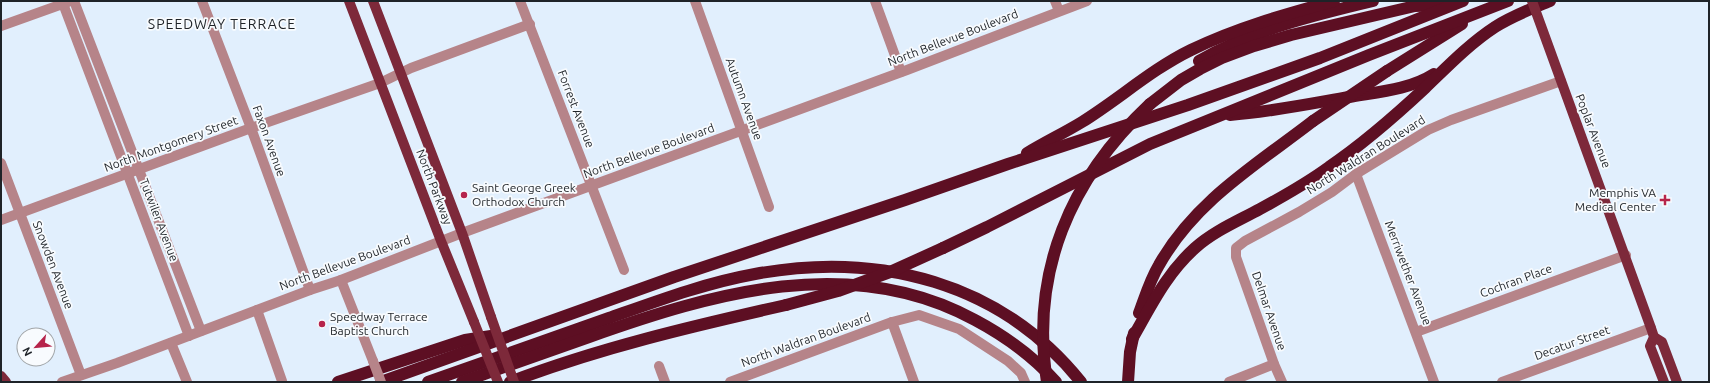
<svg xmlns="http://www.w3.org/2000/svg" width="1710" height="383" viewBox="0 0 1710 383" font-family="Ubuntu,sans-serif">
<rect width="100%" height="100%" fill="#e1effd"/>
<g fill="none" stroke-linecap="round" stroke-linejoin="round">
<g stroke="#b68489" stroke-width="10">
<polyline points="62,1 189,336"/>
<polyline points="74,1 201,331"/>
<polyline points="202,1 251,128 310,290"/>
<polyline points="520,1 624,270"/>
<polyline points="695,1 769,207"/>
<polyline points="875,1 901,72"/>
<polyline points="1055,1 1059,11"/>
<polyline points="1,26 68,2"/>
<polyline points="1,163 81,375"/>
<polyline points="1356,174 1434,382"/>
<polyline points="1,220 251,128 380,83 411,68 530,24"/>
<polyline points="341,280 373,361"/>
<polyline points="257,310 282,381"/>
<polyline points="892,322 914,382"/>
<polyline points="1416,332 1626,255"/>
<polyline points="171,343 187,382"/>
<polyline points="659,366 665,382"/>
<polyline points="62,382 117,363 310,290 341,280 462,233 907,70 1087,1"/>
<polyline points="730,382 892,322 919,315 959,329 1008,361 1021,373 1025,382"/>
<polyline points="1229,382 1274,364"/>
<polyline points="1282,382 1274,364 1236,257 1236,248 1245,241 1299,212 1332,192 1356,174 1428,130 1451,120 1561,81"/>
<polyline points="1502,382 1651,328"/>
</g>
<g stroke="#7d293a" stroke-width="10">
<polyline points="349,1 441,241 474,322"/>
<polyline points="373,1 462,233 491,317"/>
<polyline points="1536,12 1651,328 1654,337 1650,346 1664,382"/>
<polyline points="1654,337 1662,342 1677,382"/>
<polyline points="1,376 6,382"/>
</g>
<g stroke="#5d0f23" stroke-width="12">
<path d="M1199,61C1253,30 1314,15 1373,1"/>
<polyline points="1387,71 1462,24"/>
<polyline points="1150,104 1181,80 1200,69 1222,58 1254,46 1291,35 1415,6 1446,5"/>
<path d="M1230,115C1270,112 1309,104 1349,97C1377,92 1409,90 1434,74"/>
<path d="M1027,153C1045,142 1064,133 1082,122C1119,99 1152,69 1191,50C1236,28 1286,14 1334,1"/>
<polyline points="943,248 987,227 1150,144 1369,55 1508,1"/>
<path d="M1139,313C1145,297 1150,280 1159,265C1195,201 1256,165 1313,121"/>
<path d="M1132,339C1151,306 1166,274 1195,248C1214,231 1238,221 1260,209C1284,196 1307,183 1329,167C1363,144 1395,116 1425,88C1447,67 1469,44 1495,27C1512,16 1531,9 1550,1"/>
<polyline points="338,382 465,340 491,336"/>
<polyline points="381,382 674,277 905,200 1008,164 1188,105 1320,58 1463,1"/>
<path d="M428,382C488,361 548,339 609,318C657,301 705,283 755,274C878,251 1001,282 1081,382"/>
<path d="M462,382C505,367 547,352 589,337C713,293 851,252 975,320C1005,336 1033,356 1056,382"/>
<path d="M510,382C599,348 693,326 786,305"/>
<polyline points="1128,382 1130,352 1134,333"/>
</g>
<polyline stroke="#b68489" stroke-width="10" points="373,361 381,382"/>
<g stroke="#7d293a" stroke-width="10">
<polyline points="1532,1 1536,12"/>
<polyline points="491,317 514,382"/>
<polyline points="474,322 498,382"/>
</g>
<g stroke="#5d0f23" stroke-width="12">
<polyline points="1313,121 1387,71"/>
<polyline points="786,305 838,291 890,272 943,248"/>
<path d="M1047,382C1030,272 1070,179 1150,104"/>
</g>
</g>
<g fill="#b6244b" stroke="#f8fbfe" stroke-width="1.5">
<circle cx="464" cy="195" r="4"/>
<path d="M1663 194h4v4h4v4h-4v4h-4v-4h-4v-4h4z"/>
<circle cx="322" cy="324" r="4"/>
</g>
<g text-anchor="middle" stroke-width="3.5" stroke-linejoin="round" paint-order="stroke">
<g font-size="12" fill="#1e2328" stroke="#f8fbfe">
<text transform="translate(953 38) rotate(-21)" y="4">North Bellevue Boulevard</text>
<text transform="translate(744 99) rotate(70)" y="4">Autumn Avenue</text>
<text transform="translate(576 109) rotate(69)" y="4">Forrest Avenue</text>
<text transform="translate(1593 131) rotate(69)" y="4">Poplar Avenue</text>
<text transform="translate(269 141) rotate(70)" y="4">Faxon Avenue</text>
<text transform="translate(171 144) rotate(-20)" y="4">North Montgomery Street</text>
<text transform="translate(649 151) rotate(-20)" y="4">North Bellevue Boulevard</text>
<text transform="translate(1366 155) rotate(-32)" y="4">North Waldran Boulevard</text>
<text transform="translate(434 187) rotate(69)" y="4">North Parkway</text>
<text transform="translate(159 220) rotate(69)" y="4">Tutwiler Avenue</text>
<text transform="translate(345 263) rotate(-20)" y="4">North Bellevue Boulevard</text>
<text transform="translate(53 265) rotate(69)" y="4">Snowden Avenue</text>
<text transform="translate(1408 273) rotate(69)" y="4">Merriwether Avenue</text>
<text transform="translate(1516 281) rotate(-20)" y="4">Cochran Place</text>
<text transform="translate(1269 311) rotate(71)" y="4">Delmar Avenue</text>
<text transform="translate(806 340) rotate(-20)" y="4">North Waldran Boulevard</text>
<text transform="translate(1572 343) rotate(-20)" y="4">Decatur Street</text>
</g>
<g font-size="12" fill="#1e2328" stroke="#f8fbfe" text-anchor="start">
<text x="472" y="192">Saint George Greek<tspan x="472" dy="14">Orthodox Church</tspan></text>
<text x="1656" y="197" text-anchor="end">Memphis VA<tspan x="1656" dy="14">Medical Center</tspan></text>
<text x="330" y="321">Speedway Terrace<tspan x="330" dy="14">Baptist Church</tspan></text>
</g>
<g font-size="14" letter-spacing="1" fill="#1e2328" stroke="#f8fbfe">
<text x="222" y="29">SPEEDWAY TERRACE</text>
</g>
</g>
<rect width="1710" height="383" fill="none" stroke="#1e2328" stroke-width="4"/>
<g transform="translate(36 347) rotate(243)"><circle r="19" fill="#f8fbfe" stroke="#a1a5a8"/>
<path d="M0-3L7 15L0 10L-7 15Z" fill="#b6244b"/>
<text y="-6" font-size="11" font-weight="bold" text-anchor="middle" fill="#1e2328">N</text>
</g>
</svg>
